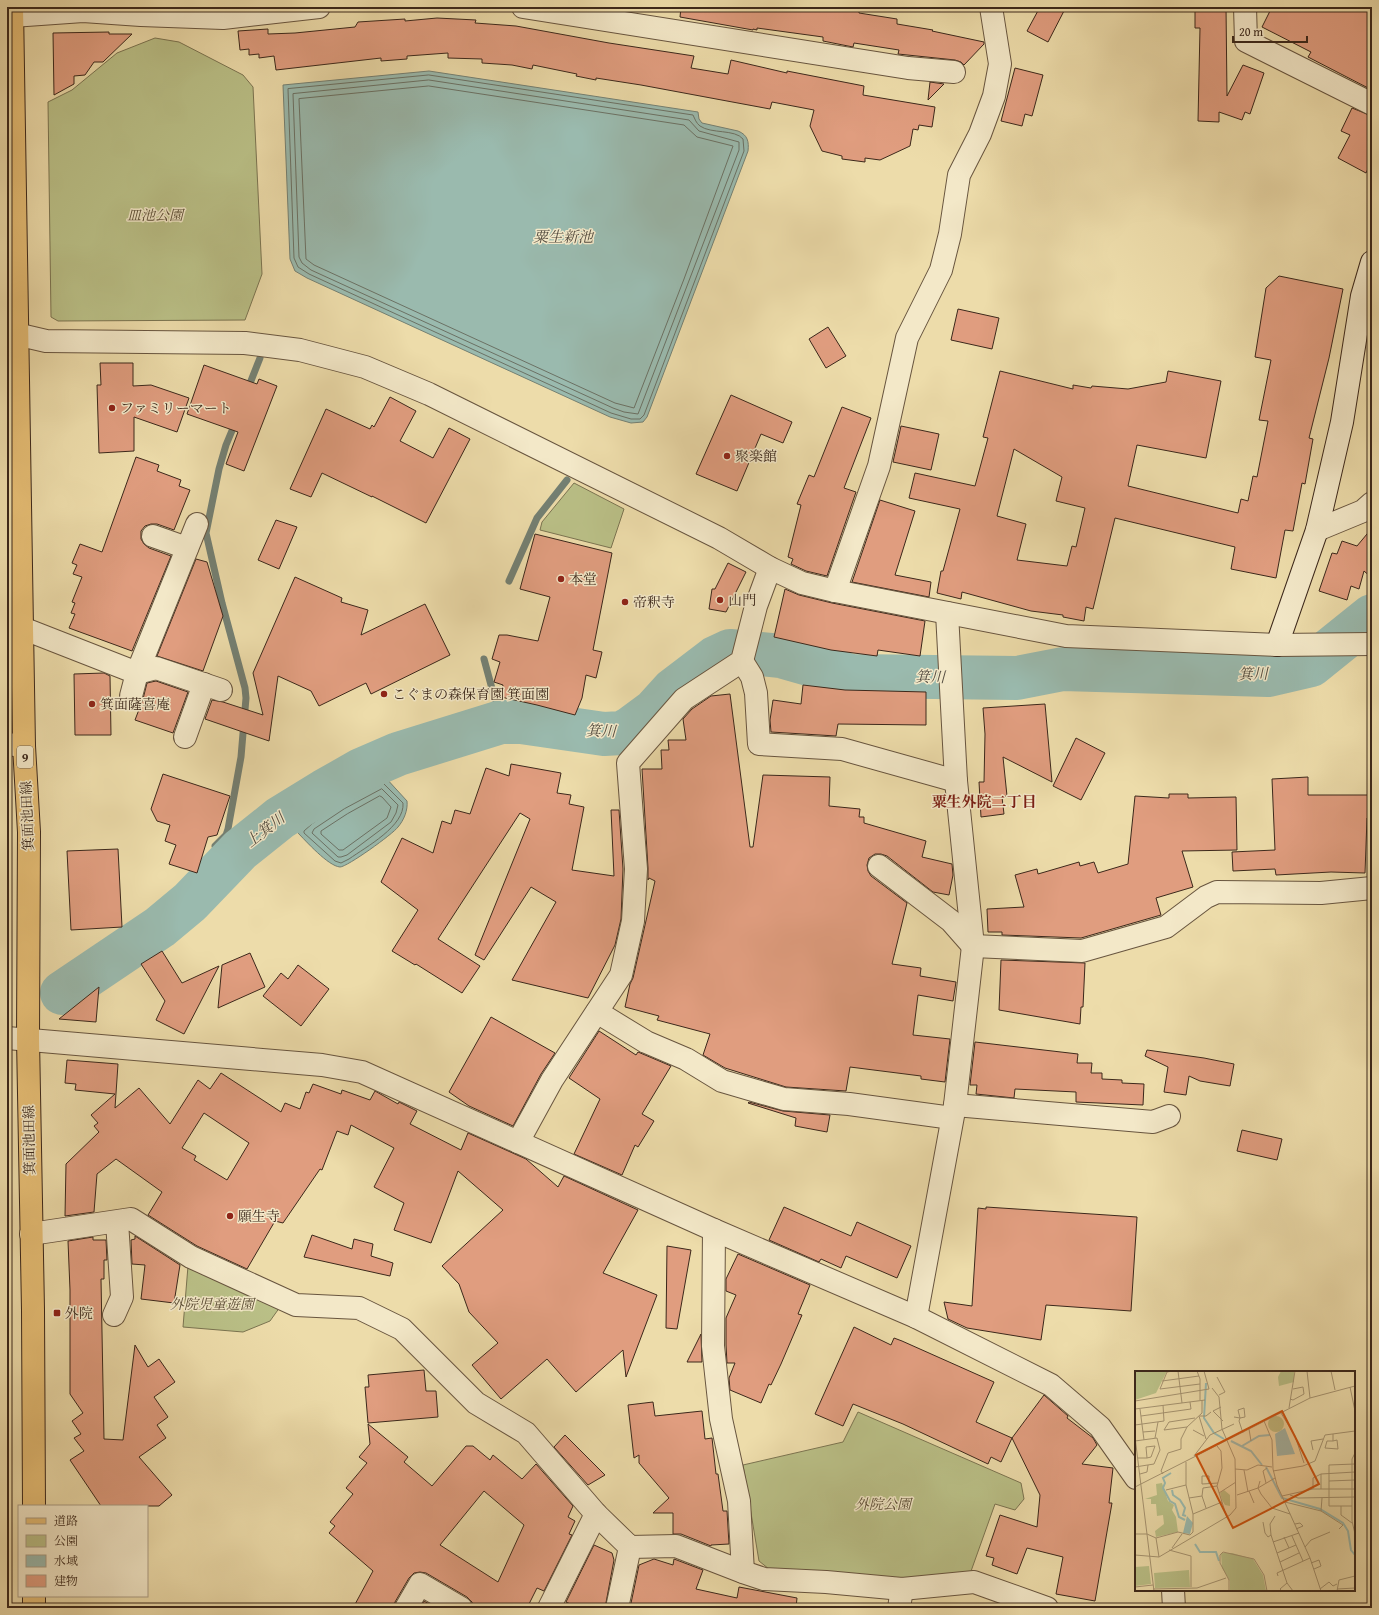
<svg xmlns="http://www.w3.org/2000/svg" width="1379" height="1615" viewBox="0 0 1379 1615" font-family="'Gentium Book Plus','Noto Serif JP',serif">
<rect width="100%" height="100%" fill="#eddcaa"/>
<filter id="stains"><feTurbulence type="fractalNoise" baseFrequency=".005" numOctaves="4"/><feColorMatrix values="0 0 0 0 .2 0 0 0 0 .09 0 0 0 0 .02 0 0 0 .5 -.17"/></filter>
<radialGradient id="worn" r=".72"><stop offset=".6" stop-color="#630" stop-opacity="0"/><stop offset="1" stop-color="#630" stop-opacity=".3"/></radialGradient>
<g fill="#bac087" stroke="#7b7451">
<polygon points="155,38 179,42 243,75 253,87 262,274 245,320 58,321 51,317 48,102 72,90 117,53"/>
<polygon points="574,483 624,509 611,548 540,530 542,522"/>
<polygon points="188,1266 280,1307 270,1321 243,1332 183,1327"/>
<polygon points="858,1412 1021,1483 1024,1499 1015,1510 995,1504 970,1574 884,1580 774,1573 759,1561 743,1465 843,1442"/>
</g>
<g fill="#9abaae" stroke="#748073">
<path d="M429,71L698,112L699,119L702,123L738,131C748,135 749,142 748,151L647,417L643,422L631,423L610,417L307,278L295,271L290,259L283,85Z"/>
<path d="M385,777L407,801C408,810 404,820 398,827C393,834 347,867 340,867C328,866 306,841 297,832C323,808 354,793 385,777Z"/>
</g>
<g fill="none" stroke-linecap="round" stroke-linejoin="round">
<g stroke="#6b7164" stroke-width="1">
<path d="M429,75L693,115C695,119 696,123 700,126C711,134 735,129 743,139L744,151L644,415L640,419H631L611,413L309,274L298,267L294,258L288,89Z"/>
<polygon points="429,80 689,120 699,131 739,142 739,150 638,414 624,412 613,408 311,270 302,263 299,257 293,94"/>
<polygon points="429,86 684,125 697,137 733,146 684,279 634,408 615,403 314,265 306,259 299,99"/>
<path d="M383,783L403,803C405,826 366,847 349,859L341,863L335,861L304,833V831C326,810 356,795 383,783Z"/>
<polygon points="382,789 398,805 396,813 391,822 347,855 341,857 338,857 312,833 314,829 344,809"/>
<polygon points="380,796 382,797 391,807 387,818 343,850 339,850 321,834 321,831 347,814"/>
</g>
<g stroke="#748073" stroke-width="7">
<polyline points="247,391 260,358"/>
<polyline points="509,581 537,518 567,480"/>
<polyline points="484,659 501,722"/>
<polyline points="328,788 336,802"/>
<polyline points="305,802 316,817"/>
<polyline points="227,864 218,854 215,846 226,835 228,829 241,757 246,698 245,688 222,603 206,533 219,469 226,445 236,421"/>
</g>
<polyline stroke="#9abaae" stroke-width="44" points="62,993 160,927 190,902 240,850 280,818 324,791 361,770 398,754 501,722 521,722 604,734 622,733 631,728 654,711 673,690 715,658 730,651 781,656 851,676 1017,678 1063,669 1268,675 1311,665 1372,616"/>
</g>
<g fill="#e09d7f" stroke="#3c281b" fill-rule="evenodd">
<polygon points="681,7 849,7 859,9 859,13 897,19 897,24 933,30 932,31 984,42 984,44 964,65 961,62 955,60 898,54 899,50 854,43 853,47 823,41 823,37 757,28 757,30 753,29 753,30 680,17"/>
<polygon points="1040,7 1066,7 1048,42 1027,31"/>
<polygon points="1195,7 1226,7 1227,96 1243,65 1264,73 1250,114 1245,112 1242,120 1219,112 1219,122 1198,121 1200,28 1195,28"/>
<polygon points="1272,7 1372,7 1372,90 1308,57 1311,52 1262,27"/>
<polygon points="437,18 476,20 475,23 516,26 609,43 694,56 691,68 728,74 731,60 787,73 787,71 864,86 863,95 935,107 932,127 919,125 918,130 913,129 910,146 880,160 865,158 865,162 842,159 842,156 822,151 810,126 814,110 772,102 770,109 641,85 596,78 596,80 576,76 577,74 533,65 532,69 512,65 482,63 482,59 448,58 448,53 407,56 407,59 381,61 381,58 276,70 274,56 259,58 259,54 249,55 249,49 240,50 238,31 268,29 268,34 295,33 355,27 358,22 405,19 405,21"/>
<polygon points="109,32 109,34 132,34 103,62 94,62 85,75 74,76 74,84 54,95 53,33"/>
<polygon points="1015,68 1043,75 1032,116 1025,114 1022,126 1001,121"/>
<polygon points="930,82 944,84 928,100"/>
<polygon points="1352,108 1372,116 1372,160 1366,173 1338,158 1350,135 1341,131"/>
<path d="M1279,276L1343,289L1329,358L1309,438L1313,439L1305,484L1302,483L1293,531L1285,530L1276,578L1231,569L1235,547L1115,518L1093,609L1086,607L1084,621L1063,617V615L1031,611L962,592L961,599L937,593L941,571H943L960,509L909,498L915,473L975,486L988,438L983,437L1000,371L1073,389V385L1091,388L1092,386L1128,389L1166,382L1168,371L1221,381L1206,458L1137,445L1128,486L1238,513L1241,499L1248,501L1253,476L1257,477L1268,421L1259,420L1271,360L1255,357L1266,288ZM1014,449L1062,477L1056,501L1085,508L1076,547L1072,546L1067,566L1017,560L1026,524L997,516Z"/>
<polygon points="958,309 999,318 992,349 951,340"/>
<polygon points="828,327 846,356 826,368 809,339"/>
<polygon points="100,363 133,363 133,386 151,385 189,398 177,432 134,417 134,451 99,453 97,385 101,385"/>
<polygon points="204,365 257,384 259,379 277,386 244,471 226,464 238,432 187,414"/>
<polygon points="731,395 792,422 783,443 761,434 737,491 696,474"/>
<polygon points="390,397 416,411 400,441 433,458 449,428 470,439 426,523 372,496 372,497 322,473 311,497 290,489 326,409 370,429 372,425 374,427"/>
<polygon points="842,407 871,418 844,488 856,492 827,576 806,571 791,564 793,559 788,557 801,505 797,504 809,475 814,477"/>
<polygon points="901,426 939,434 931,470 893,462"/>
<polygon points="136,457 159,465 157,471 181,480 179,486 190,490 174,530 157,524 151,524 145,526 141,531 141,539 144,544 149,548 171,556 132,651 69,628 75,614 71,613 75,603 72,602 82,577 73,574 77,565 72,563 80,544 102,552"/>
<polygon points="880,500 915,511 895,575 931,582 929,597 852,582"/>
<polygon points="276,520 297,527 279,569 258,560"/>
<polygon points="1372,528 1372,578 1364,571 1359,589 1351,586 1347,600 1319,591 1332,553 1337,554 1342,541 1357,546"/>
<polygon points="535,534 612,553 593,650 602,652 596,678 586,675 582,698 575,715 537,705 501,697 503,685 494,682 500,662 492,659 499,635 507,635 538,641 550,597 520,589"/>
<polygon points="196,559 207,562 223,616 203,671 157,656"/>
<polygon points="728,563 746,572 726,612 709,609 712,589 715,589"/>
<polygon points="295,577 342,598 341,602 368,610 361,635 425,604 450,655 371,694 366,683 319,706 311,691 278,676 269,741 205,719 212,700 223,702 263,715 253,673"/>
<polygon points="785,589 799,595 832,603 925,621 920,656 878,650 877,656 831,650 774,637"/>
<polygon points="104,673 110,676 111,735 75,735 74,674"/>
<polygon points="156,681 188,692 173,733 135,720 143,699 147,683"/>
<polygon points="803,685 845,690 926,692 926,725 838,724 836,736 771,732 770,720 773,700 801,704"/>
<polygon points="730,694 750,847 753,847 763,775 830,777 829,806 860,809 859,817 864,817 864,823 926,841 922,857 952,864 953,875 949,895 933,892 887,856 881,854 875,854 869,858 867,865 868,871 871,876 907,903 892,964 921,968 920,976 956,982 953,1001 918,995 913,1035 950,1039 945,1082 921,1079 921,1076 850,1067 846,1091 786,1087 725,1068 703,1055 710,1034 657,1020 659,1016 625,1007 630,984 633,978 655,881 649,878 648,880 648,868 642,769 662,769 661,750 669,750 668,740 686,740 683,719 692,709 711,696"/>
<polygon points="1045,704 1052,782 1003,757 1007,796 1002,797 1004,814 981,817 979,782 984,782 985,734 983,708"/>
<polygon points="1076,738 1105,753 1081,800 1053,786"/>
<polygon points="511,764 561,773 557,793 571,795 569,804 584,807 572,870 614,876 611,810 619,810 623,869 621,919 615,945 588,998 512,980 556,902 531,887 484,960 475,955 530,819 520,813 438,939 480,966 462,993 416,964 415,965 392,951 418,910 381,882 402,838 433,853 442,821 451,824 455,810 470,814 486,768 509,776"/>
<polygon points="163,774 230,796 217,835 208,837 197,873 169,864 176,845 165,841 170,825 157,821 151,809"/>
<polygon points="1308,777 1308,795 1372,795 1372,818 1367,818 1365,873 1331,872 1276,875 1275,869 1233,871 1232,852 1275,850 1272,779"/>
<polygon points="1169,794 1188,794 1188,798 1236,797 1237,850 1182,851 1193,887 1156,898 1161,915 1081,938 1002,935 1002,932 988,932 987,909 1024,907 1015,875 1037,869 1038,874 1079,862 1080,866 1094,862 1098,873 1128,864 1135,796 1169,798"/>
<polygon points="118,849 122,927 71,930 67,851"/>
<polygon points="162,951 182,983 219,966 184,1034 156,1020 165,1001 141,964"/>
<polygon points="250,953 265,987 218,1008 222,965"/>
<polygon points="1001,960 1085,963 1083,1007 1081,1007 1080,1024 999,1010"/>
<polygon points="298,965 329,989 301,1026 263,996 281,973 288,979"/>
<polygon points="99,987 96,1022 59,1019"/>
<polygon points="491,1017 555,1053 541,1074 513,1126 469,1106 449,1092"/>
<polygon points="599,1031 636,1055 638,1052 671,1066 642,1114 654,1121 638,1147 635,1145 622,1175 574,1154 600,1099 569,1078"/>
<polygon points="975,1042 1078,1054 1077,1063 1092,1063 1091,1073 1102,1073 1102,1079 1122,1080 1122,1083 1144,1084 1143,1105 1076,1102 1076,1092 1015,1089 1014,1098 976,1094 977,1085 970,1085"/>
<polygon points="1147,1050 1204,1058 1234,1064 1230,1086 1200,1081 1189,1076 1186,1095 1164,1092 1168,1067 1145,1056"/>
<path d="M67,1060L118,1064L115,1108L139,1088L170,1124L198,1080L210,1089L221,1073L281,1112L285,1103L300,1109L306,1092L309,1093L313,1084L341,1094L342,1090L370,1100L375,1091L398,1104L399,1102L417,1111L410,1124L461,1150L468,1133L526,1159L558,1187L564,1176L638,1210L603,1273L657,1295L626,1377L623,1350L576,1392L547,1359L501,1399L472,1365L498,1343L469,1312L459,1284L442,1266L503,1210L458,1171L431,1243L394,1230L404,1203L374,1187L394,1148L351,1125L348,1135L337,1131L322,1170L320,1169L283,1223L275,1221L247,1269L197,1246L148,1215L162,1192L116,1159L97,1174L94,1212L65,1216L66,1164L99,1132L94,1126L98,1123L91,1115L115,1094L75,1090L76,1084L65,1083ZM204,1113L249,1143L227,1180L194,1160L196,1156L182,1148Z"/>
<polygon points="749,1102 783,1111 830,1115 827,1132 795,1126 796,1118 748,1103"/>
<polygon points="1242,1130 1282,1139 1277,1160 1237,1151"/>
<polygon points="784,1207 851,1236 857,1222 911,1246 897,1278 846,1256 841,1268 821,1259 819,1262 769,1240"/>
<polygon points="986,1207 1137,1217 1131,1311 1046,1305 1041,1340 967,1328 948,1319 944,1302 972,1306 978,1208 986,1209"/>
<polygon points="312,1235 352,1249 354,1239 373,1244 371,1256 393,1263 390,1276 304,1257"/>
<polygon points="135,1236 180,1265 174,1303 141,1299 145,1265 132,1264 131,1240 135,1239"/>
<polygon points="93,1237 93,1240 106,1240 107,1260 104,1260 104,1279 101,1279 104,1439 123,1440 135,1345 148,1367 159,1359 175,1382 154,1397 168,1417 157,1425 166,1438 139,1457 172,1495 159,1506 101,1506 70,1460 84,1451 74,1438 81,1434 72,1421 83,1413 70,1394 70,1290 68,1241"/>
<polygon points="667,1246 691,1250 677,1329 666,1328"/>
<polygon points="738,1254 810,1285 798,1314 802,1315 781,1364 771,1385 769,1384 761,1403 730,1390 729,1378 735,1363 727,1363 726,1345 726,1318 736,1295 726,1291 726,1279"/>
<polygon points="854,1327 891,1345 894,1338 902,1341 994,1382 976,1422 1012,1438 1044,1395 1068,1416 1067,1418 1093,1438 1097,1445 1082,1464 1113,1468 1109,1503 1112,1503 1095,1601 1056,1594 1063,1557 1027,1548 1017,1574 992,1565 994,1558 986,1556 1000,1515 1037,1527 1040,1495 1012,1438 1001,1462 991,1457 988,1464 903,1424 853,1404 843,1426 815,1414"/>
<polygon points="701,1334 702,1362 687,1362"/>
<polygon points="424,1370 426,1391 436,1391 438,1417 368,1423 365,1387 369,1387 368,1375"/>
<polygon points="653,1402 655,1416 702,1411 705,1439 712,1438 716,1474 718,1474 723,1511 727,1511 729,1544 711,1545 711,1546 681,1534 673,1534 673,1513 653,1513 669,1498 639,1463 639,1455 634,1458 628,1405"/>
<path d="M368,1424L408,1457L404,1462L432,1486L466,1446H473L490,1460L493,1455L522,1479L536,1464L573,1506L568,1517L575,1521L569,1534L572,1535L544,1591L537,1588L527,1608H473L472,1602L467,1597L426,1573L420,1572L414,1573L409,1578L395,1602L394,1608H353L373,1571L329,1533L335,1526L330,1522L353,1494L346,1488L367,1463L359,1457L370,1444ZM484,1491L524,1525L498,1582L440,1545Z"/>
<polygon points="565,1435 605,1475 588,1485 554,1447"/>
<polygon points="594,1545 612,1553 614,1560 605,1608 579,1608 566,1602"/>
<polygon points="654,1559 673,1565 674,1559 703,1570 696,1589 737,1598 739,1587 797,1598 796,1608 630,1608 639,1565"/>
<polygon points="424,1601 436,1608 420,1608"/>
</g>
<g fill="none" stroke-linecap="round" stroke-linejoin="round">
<g stroke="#68553f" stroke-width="24">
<g id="street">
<polyline points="523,7 908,68 954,72"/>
<polyline points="1245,7 1246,41 1372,104"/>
<polyline points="12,16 83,11 141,15 223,18 319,7"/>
<polyline points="16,334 46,341 245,343 300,350 365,367 429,394 719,538 770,568 802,583 835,591 1066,636 1277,645 1372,644"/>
<polyline points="1317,530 1363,511 1372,503"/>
<polyline points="153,536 187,548"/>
<polyline points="835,591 879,466 907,338 941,270 950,234 959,175 980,134 994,96 1000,64 991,7"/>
<polyline points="22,628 137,673 156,668 221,690"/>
<polyline points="742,661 752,677 756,693 759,744 842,749 956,781"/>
<polyline points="131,696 137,673 197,524"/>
<polyline points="185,737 204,684"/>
<polyline points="7,744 24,746"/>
<polyline points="879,866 951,921 973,946 1082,951 1166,927 1206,897 1217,892 1321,893 1372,888"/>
<polyline points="597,1012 646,1042 686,1059 722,1081 784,1099 849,1104 952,1118"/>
<polyline points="7,1038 322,1065 362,1072 714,1230 916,1317 1051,1385 1100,1427 1136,1478"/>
<polyline points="955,1105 1153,1122 1169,1116"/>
<polyline points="518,1142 552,1080 621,975 633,921 636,869 628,763 684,699 742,661 756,606 770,568"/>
<polyline points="714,1230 713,1346 721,1419 739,1501 743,1572"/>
<polyline points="31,1234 131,1219 191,1257 296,1305 359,1308 402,1329 476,1403 526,1433 596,1514 630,1547 676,1546 743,1572 764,1579 826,1582 902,1589 974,1582 1047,1608"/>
<polyline points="114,1315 122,1297 117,1222"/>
<polyline points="916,1317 955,1105 973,946 956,781 947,613"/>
<polyline points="1173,1590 1174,1608"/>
<polyline points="406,1608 420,1584 461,1608"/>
<polyline points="549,1608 596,1514"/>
<polyline points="617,1608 630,1547"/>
<polyline points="899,1608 902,1589"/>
</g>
</g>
<g stroke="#3c281b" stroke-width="24">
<polyline id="secondary" points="1277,645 1317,530 1342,422 1362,296 1372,262"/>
</g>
<g stroke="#3c281b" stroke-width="24">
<g id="primary">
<polyline points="12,7 22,628 24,746 29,832 28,1039 33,1310 34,1506"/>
<polyline points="34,1596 34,1608"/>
</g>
</g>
<use href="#street" stroke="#f3e8c8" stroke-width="22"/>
<use href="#secondary" stroke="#f3e8c8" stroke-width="22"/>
<use href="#primary" stroke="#e6be75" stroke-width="22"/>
</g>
<g fill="#8f2418" stroke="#f3e8c8" stroke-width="1.5">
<circle cx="112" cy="408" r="4"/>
<circle cx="727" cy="456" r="4"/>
<circle cx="561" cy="579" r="4"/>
<circle cx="720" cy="600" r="4"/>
<circle cx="625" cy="602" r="4"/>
<circle cx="384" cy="694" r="4"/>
<circle cx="92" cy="704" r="4"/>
<circle cx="230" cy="1216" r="4"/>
<rect x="53" y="1309" width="8" height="8" rx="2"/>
</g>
<g text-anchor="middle" stroke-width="3" stroke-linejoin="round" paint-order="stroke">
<rect fill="#f3e8c8" stroke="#73624f" stroke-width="1" x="17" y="746" width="16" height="22" rx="3"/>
<g font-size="13" font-weight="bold" fill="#3c281b">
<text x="25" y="762">9</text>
</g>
<g font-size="14" font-style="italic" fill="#5c4e36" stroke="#f3e8c8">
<text x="155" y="220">皿池公園</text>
<text x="212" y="1309">外院児童遊園</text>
<text x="883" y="1509">外院公園</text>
</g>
<g font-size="14" fill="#3c281b" stroke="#f3e8c8" text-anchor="start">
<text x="120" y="413">ファミリーマート</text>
<text x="735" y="461">聚楽館</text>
<text x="569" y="584">本堂</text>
<text x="728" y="605">山門</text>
<text x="633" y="607">帝釈寺</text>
<text x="392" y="699">こぐまの森保育園 箕面園</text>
<text x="100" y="709">箕面薩喜庵</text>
<text x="238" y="1221">願生寺</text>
<text x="65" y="1318">外院</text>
</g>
<g font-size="14" fill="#3c281b" stroke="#f3e8c8">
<text transform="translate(27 816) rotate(-92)" y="5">箕面池田線</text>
<text transform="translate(29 1140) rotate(-91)" y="5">箕面池田線</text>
</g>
<g font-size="15" font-style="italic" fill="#544c40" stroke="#f3e8c8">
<text x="563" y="242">粟生新池</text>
<text transform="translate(1253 674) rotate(-1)" y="5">箕川</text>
<text transform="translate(930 677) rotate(1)" y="5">箕川</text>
<text transform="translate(601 731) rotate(2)" y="5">箕川</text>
<text transform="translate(265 830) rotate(-38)" y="5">上箕川</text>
</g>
<g font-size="15" font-weight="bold" fill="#7a1f14" stroke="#f3e8c8">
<text x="984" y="807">粟生外院二丁目</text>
</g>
</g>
<g transform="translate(1135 1371)">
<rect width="220" height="220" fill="#eddcaa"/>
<path d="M0,0H32L21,22L0,29ZM146,0H159V11L144,15L143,6ZM133 53a8 8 0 1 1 16 0a8 8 0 1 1-16 0ZM27,112L33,130L39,134L37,139L41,146L43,161L21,166L20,160L29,153L28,144L22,145L21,133H16V128H10L22,124L21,113ZM89,119L95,124V135L90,134L87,129L85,122ZM86,182H97L118,188L128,204L131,220H95V210L87,197ZM14,195L16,213L0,215V196ZM54,199L55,216L20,217L19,202Z" fill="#bac087"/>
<path d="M150,57L160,83L142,85L140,63ZM52,145L58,152L55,163L48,162Z" fill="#9abaae"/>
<path fill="none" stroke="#9abaae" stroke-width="2" d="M71,12L69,47L79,62L89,68M96,70L116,80L127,94M107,75L124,65L135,64M131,96L147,127L185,138L208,152L213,160L216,179L220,184M36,102L28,107L30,112L28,117L35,130L40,133L44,146L50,149M37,119L38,124L45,129L50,137L48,144L51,145M60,173L65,181H81L84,190"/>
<path fill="none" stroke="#a69471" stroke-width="1" d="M38,0L32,1L25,18L65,13M43,0L47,32M62,0L65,8V29M172,0L175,27M196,0L200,19M82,6L90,21L84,24M27,10L64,5M215,16L220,40M155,28L158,29L169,23L168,16L158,18M0,30L74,18L69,0M86,36L78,40L88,50M154,37L160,0M0,38L70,29M5,38L9,69M146,42L160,65L169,92M6,45L56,38L55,31M64,45L71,68M65,45H71L76,41M99,46L105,47L110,46L109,37L103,39L105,47L104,50L108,62M129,50L137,69L138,98L142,114L175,187L186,220M0,54L29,50L28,34M52,56L29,59L34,51L60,47M114,58L116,70M58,59L69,65M8,61L20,60M198,63V70L202,69L203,78L190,77L192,70H198M0,66L19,220M20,67L23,51M82,75L86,80L87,97L82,115L92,147M178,79L176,70L188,68M220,82L217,88V150L220,163M59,85L75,64L99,53M3,87H12L16,86L20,75L11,76L12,87M0,96L19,93L25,79L22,67L0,70M100,98L112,99L123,94L137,96M109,99L113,121M138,100L168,95L180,90L190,64L220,60M5,103L12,101L13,94M28,103L26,100L33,82L46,78V68L52,56L67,42V29M125,110L123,117L126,123L137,137L155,143M194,110L220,109M131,112L128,100L132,97M74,113V105H67V113L83,112M0,116L175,27L220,15M178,118V107L186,103L220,101M186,118V103M31,119L51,114M114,120L119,132M84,122L101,111M102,124L123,117L140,107M155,124L163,127L220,126M67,125L71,137M147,125L178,118H220M54,127L67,125L68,117L82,115M150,131L186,140L208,154L204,158M206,135V144L217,152M217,135H194V94L220,93M186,140L187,127M58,143L87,131M140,145L135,153L136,164L152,212L158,220M128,151L130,162L133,166L136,164M160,153L165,152L168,155L161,158M0,163H12L21,167L24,186M157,165L168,190M149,166L154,177M21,167L43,161L55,164L58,161V143L51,114V91M138,171L164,162M170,176L176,169L195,161M37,177L47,163M34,179L56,185V216M142,182L161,174M0,184L24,186L95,144L101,137L100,88L87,58L84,26L77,17M145,191L164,182M176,192L184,189L186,195L179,198M143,205L142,202L175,187M0,216L18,214M18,218L62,217L91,207M185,218L194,211L198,215L202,213M202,218L220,217M94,220V209L85,192V184L88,181L119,188L129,204L132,220M147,220L145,218L152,212M202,220L204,209L220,205"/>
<path fill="#ce520e" fill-opacity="0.15" stroke="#ce520e" stroke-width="2" d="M147,40L184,113L98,157L61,84Z"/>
<rect width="220" height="220" fill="none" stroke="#3c281b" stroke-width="2"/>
</g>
<rect width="1379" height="1615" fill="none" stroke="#eddcaa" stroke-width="24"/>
<rect x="8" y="8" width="1363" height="1599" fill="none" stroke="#3c281b" stroke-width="2"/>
<rect x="12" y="12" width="1355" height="1591" fill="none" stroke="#3c281b"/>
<rect x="18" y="1505" width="130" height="92" fill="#f3e8c8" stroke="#aa9b83"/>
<rect x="26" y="1518" width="20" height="6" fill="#e6be75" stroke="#aa9b83"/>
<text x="54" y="1525" font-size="12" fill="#3c281b">道路</text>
<rect x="26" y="1535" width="20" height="12" fill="#bac087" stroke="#aa9b83"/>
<text x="54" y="1545" font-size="12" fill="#3c281b">公園</text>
<rect x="26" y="1555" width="20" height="12" fill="#9abaae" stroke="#aa9b83"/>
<text x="54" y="1565" font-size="12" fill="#3c281b">水域</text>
<rect x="26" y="1575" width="20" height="12" fill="#e09d7f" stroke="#aa9b83"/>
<text x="54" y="1585" font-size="12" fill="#3c281b">建物</text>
<path d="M1233 36v6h74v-6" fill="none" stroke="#3c281b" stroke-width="2"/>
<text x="1239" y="36" font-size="12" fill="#3c281b" stroke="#f3e8c8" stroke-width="3" paint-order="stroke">20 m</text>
<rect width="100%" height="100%" filter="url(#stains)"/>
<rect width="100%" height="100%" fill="url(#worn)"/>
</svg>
